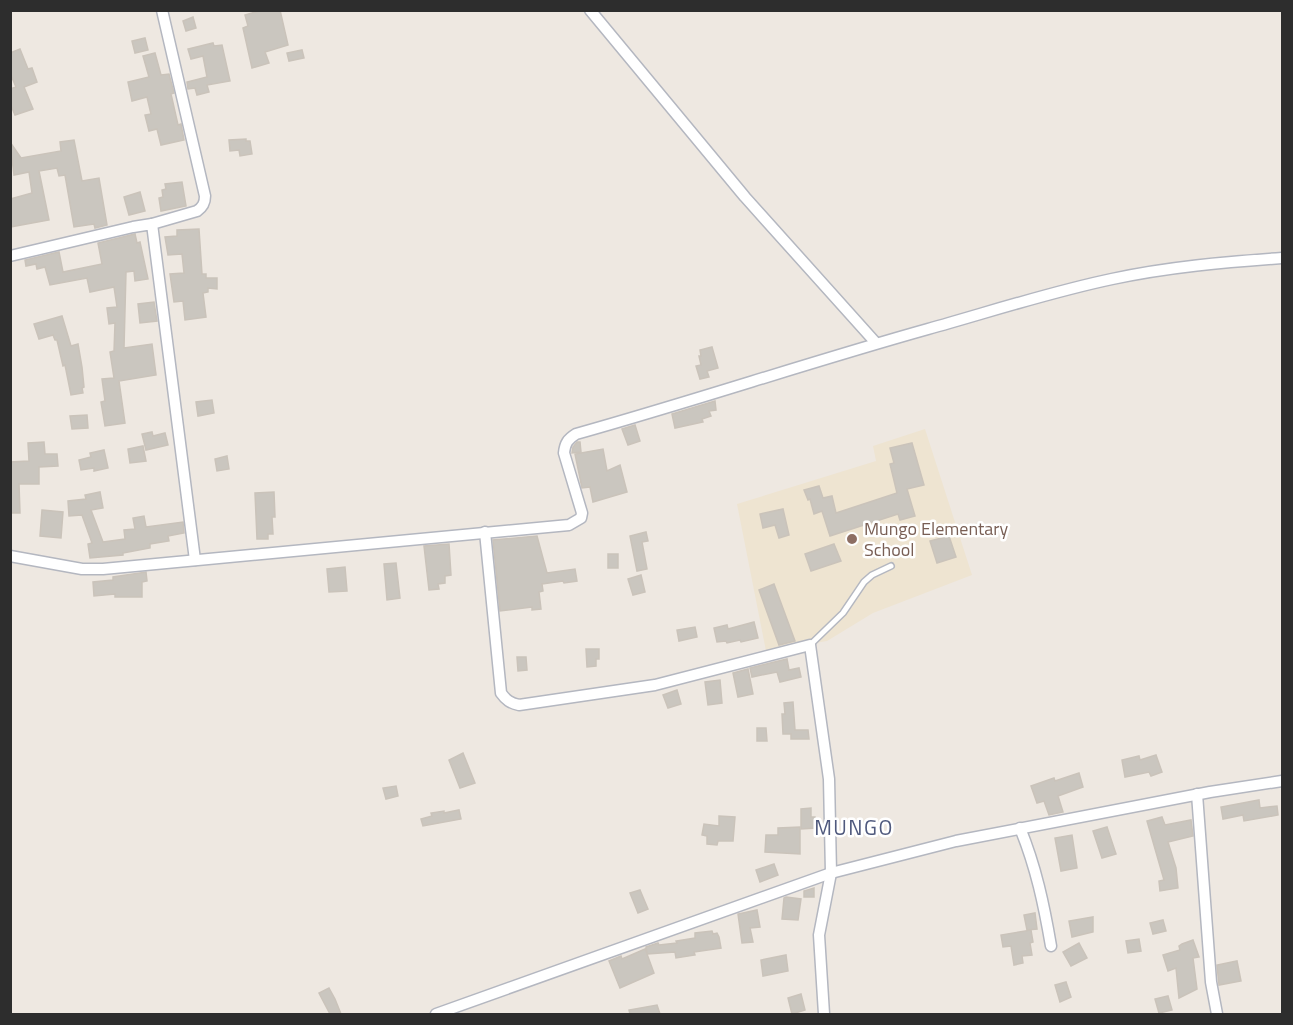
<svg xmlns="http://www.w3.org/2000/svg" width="1293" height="1025" viewBox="0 0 1293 1025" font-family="'Titillium Web',sans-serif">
<rect width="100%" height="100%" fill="#eee8e1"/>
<polygon fill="#eee4d1" points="925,429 972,575 873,613 827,641 766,651 737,504 876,461 873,446"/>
<g fill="#cac6bf" stroke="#cac3ba" stroke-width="1.5">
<polygon points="262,10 280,10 288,45 265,52 269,63 252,68 243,28 248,26 245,15"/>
<polygon points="193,17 196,28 186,31 183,21"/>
<polygon points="145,38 148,50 135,53 132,41"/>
<polygon points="213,43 214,46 222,45 230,81 207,85 209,92 197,95 195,88 188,89 187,82 207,77 203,56 191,59 188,49"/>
<polygon points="20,49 28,69 32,68 37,82 24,87 33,109 15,115 10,103 10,89 16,87 10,73 10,53"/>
<polygon points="302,50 304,58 289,61 287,53"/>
<polygon points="155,53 161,75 169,74 174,93 171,94 178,125 181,124 184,140 161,145 157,129 149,131 145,115 151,114 147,97 132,101 128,82 149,77 143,56"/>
<polygon points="246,139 246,141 250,141 252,154 240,156 239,150 230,151 229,140"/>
<polygon points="74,140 82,181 99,178 107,225 95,228 94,224 74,227 65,175 59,176 57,168 39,171 49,220 10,227 10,199 32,193 29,172 14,175 10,142 21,158 61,151 60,142"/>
<polygon points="182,182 186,206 161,211 159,198 163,197 162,190 166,189 165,184"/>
<polygon points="140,192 145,211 129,215 124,197"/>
<polygon points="199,229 202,274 206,274 206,278 217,278 217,289 208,288 208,292 203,293 206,317 185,320 183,301 174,302 170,274 184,273 182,254 168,255 165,237 177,236 177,230"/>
<polygon points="135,234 137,243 140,242 148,279 135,281 134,271 126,272 124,348 152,344 156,375 119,381 125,423 105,426 101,402 105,401 102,379 114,378 110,352 114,351 115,323 109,324 107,308 117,307 114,287 90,292 87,278 50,285 45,267 37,269 36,264 26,266 25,260 59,252 63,272 102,264 98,243"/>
<polygon points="154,302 157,321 140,323 138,304"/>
<polygon points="62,316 71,346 78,344 82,367 84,387 82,388 83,393 71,395 65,365 63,366 57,340 55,340 53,335 39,339 34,324"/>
<polygon points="712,347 718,368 707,371 709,377 700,379 696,366 701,365 699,356 701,356 700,350"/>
<polygon points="212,400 214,413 198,416 196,402"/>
<polygon points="715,401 716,410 709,411 711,416 702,419 703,422 675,428 672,414"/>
<polygon points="87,415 88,428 72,429 70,416"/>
<polygon points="635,425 640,441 628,445 622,429"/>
<polygon points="152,432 153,436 165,433 168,445 146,450 142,434"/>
<polygon points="44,442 45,454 57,454 58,466 39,467 39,484 19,484 20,513 10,513 10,462 29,461 28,443"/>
<polygon points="577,442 580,442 581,452 572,453 573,447"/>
<polygon points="912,443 924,485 907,489 915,516 900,520 898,514 830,536 822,511 814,514 810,499 808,500 804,490 819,486 823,498 832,496 836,513 897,493 890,464 894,463 890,448"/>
<polygon points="143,446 146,461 130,463 128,449"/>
<polygon points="603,449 607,471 620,465 627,492 593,502 590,487 582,488 575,454"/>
<polygon points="104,450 108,468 94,471 94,468 81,470 79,460 91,457 90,453"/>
<polygon points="227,456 229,469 217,471 215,459"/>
<polygon points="100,492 103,508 91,510 103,542 125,539 124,530 135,529 133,518 144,516 146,527 183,522 184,533 168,536 169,541 150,544 150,548 123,553 123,555 90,558 88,544 92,543 82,515 69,516 68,501 86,499 85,495"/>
<polygon points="274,492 275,517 272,517 273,534 268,534 268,539 257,539 255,493"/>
<polygon points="783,509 789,535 779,538 775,525 763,528 760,514"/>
<polygon points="42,510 63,512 61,538 40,536"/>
<polygon points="646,532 648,541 642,542 647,569 637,571 630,536"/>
<polygon points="537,536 547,573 575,569 577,581 564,583 563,581 542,584 543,591 539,592 541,609 532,610 532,607 500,611 493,540"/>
<polygon points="949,536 956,557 937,563 930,541"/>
<polygon points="449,544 451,575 445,576 445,583 438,584 439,589 429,590 424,546"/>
<polygon points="834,544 841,561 811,571 805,554"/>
<rect x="608" y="554" width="10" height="14"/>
<polygon points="396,563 400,598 387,600 384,564"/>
<polygon points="345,567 347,591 329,592 327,569"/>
<polygon points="146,572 147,581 142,582 142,597 115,597 115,594 94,596 93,582 113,580 113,577"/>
<polygon points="641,575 645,592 633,595 628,579"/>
<polygon points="774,584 795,641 779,645 759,590"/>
<polygon points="754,622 758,638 741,642 740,640 727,643 726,641 717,642 714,628 727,625 728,629"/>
<polygon points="695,627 697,637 679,641 677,630"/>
<polygon points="586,649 599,649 599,659 596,659 596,666 587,667"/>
<polygon points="517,657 526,657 527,670 518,671"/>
<polygon points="787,659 789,670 799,668 801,677 780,682 777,672 752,677 750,668"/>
<polygon points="748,669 753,694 738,697 733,673"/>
<polygon points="720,680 722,703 708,705 705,682"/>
<polygon points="677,690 681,704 668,708 663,695"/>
<polygon points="793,702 795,730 808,730 809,739 791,739 791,734 783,734 782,714 785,714 784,703"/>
<polygon points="757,728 766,728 767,741 757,741"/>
<polygon points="463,753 475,783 460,788 449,760"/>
<polygon points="1156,755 1162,772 1151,776 1149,772 1125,777 1122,760 1139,756 1140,760"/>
<polygon points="1079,773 1083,787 1058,796 1063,812 1049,815 1044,801 1037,803 1031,786 1054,778 1055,781"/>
<polygon points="396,786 398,796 386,799 383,788"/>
<polygon points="1259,800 1260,808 1277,806 1278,815 1244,821 1243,815 1223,819 1221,807"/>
<polygon points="811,808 811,817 815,817 816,828 801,829 801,809"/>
<polygon points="459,810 461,819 423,826 421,819 432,816 431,813 444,811 444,813"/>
<polygon points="719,816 735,817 733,841 718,841 717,845 707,844 707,836 702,835 704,824 719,826"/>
<polygon points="1162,817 1165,825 1191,820 1193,836 1168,842 1176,868 1178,888 1160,891 1159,881 1164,880 1147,821"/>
<polygon points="800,827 800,854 765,852 766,835 778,835 778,828"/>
<polygon points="1107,827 1116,854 1102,858 1093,831"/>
<polygon points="1072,835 1077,868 1061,871 1055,838"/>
<polygon points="774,864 778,875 760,882 756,870"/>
<polygon points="814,888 814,897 804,897 804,891"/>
<polygon points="640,890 648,909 638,913 630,893"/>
<polygon points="786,897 801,899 798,920 782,919 784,898"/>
<polygon points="757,910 760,927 750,928 753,942 742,943 738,914"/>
<polygon points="1035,913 1037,929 1027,930 1024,915"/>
<polygon points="1093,917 1093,932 1072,937 1069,921"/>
<polygon points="1163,920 1166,931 1153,934 1150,923"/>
<polygon points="1031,930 1033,942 1030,943 1032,955 1022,956 1023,963 1014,965 1011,946 1003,947 1001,935"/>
<polygon points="712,931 713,934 717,933 719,937 721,948 694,952 695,955 676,958 675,952 647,954 654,973 620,988 609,961 621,956 622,959 645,949 647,953 646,947 658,943 659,945 677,943 676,941 695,938 695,933"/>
<polygon points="1139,939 1141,951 1128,953 1126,941"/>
<polygon points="1193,940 1199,957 1193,958 1197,989 1179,998 1176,968 1168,971 1163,955 1180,950 1179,946 1182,944"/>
<polygon points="1079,943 1087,958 1071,966 1063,952"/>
<polygon points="786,955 788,971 763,976 761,960"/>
<polygon points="1237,961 1241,981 1219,985 1217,965"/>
<polygon points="1066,982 1071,997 1060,1002 1055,985"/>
<polygon points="329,988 335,999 341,1014 330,1014 319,993"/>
<polygon points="801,994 805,1010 792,1014 788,998"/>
<polygon points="1168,996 1172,1010 1159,1013 1155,999"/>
<polygon points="657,1005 660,1014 630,1014 629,1010"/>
</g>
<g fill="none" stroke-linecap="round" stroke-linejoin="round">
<g stroke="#b4b7c0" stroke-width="8">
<polyline id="lane" points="810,645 843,613 864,582 872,575 891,566"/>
</g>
<g stroke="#b4b7c0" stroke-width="13">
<g id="street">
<polyline points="590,10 745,197 876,343"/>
<path d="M152,224L197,211C203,207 205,203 205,196L162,10"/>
<polyline points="10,256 133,227 152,224 195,560"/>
<path d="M485,532L501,693C506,700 510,703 519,705L655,685L810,645L829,779L831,873L819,935L824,1014"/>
<path d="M10,556L82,569H103L569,525L581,518L582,513L564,453C565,443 568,439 576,434C694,401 810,362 928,329C989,312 1050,292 1112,279C1168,267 1225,262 1282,258"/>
<polyline points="1197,794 1211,982 1217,1014"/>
<path d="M1020,828C1036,867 1044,905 1051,946"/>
<polyline points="436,1014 831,873 956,841 1210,792 1282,781"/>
</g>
</g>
<use href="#lane" stroke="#fff" stroke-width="5"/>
<use href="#street" stroke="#fff" stroke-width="10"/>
</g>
<circle fill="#8d6e63" stroke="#fff" stroke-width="2" cx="852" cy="539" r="6"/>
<g text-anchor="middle" stroke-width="5" stroke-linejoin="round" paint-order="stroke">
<g font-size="18" fill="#785e54" stroke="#fff" text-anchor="start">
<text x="864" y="535">Mungo Elementary<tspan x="864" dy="21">School</tspan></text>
</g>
<g font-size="21" letter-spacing="1.5" fill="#4f597d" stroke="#fff">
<text x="854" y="835">MUNGO</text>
</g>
</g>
<rect width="1293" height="1025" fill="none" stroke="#2d2d2d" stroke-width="24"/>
</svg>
